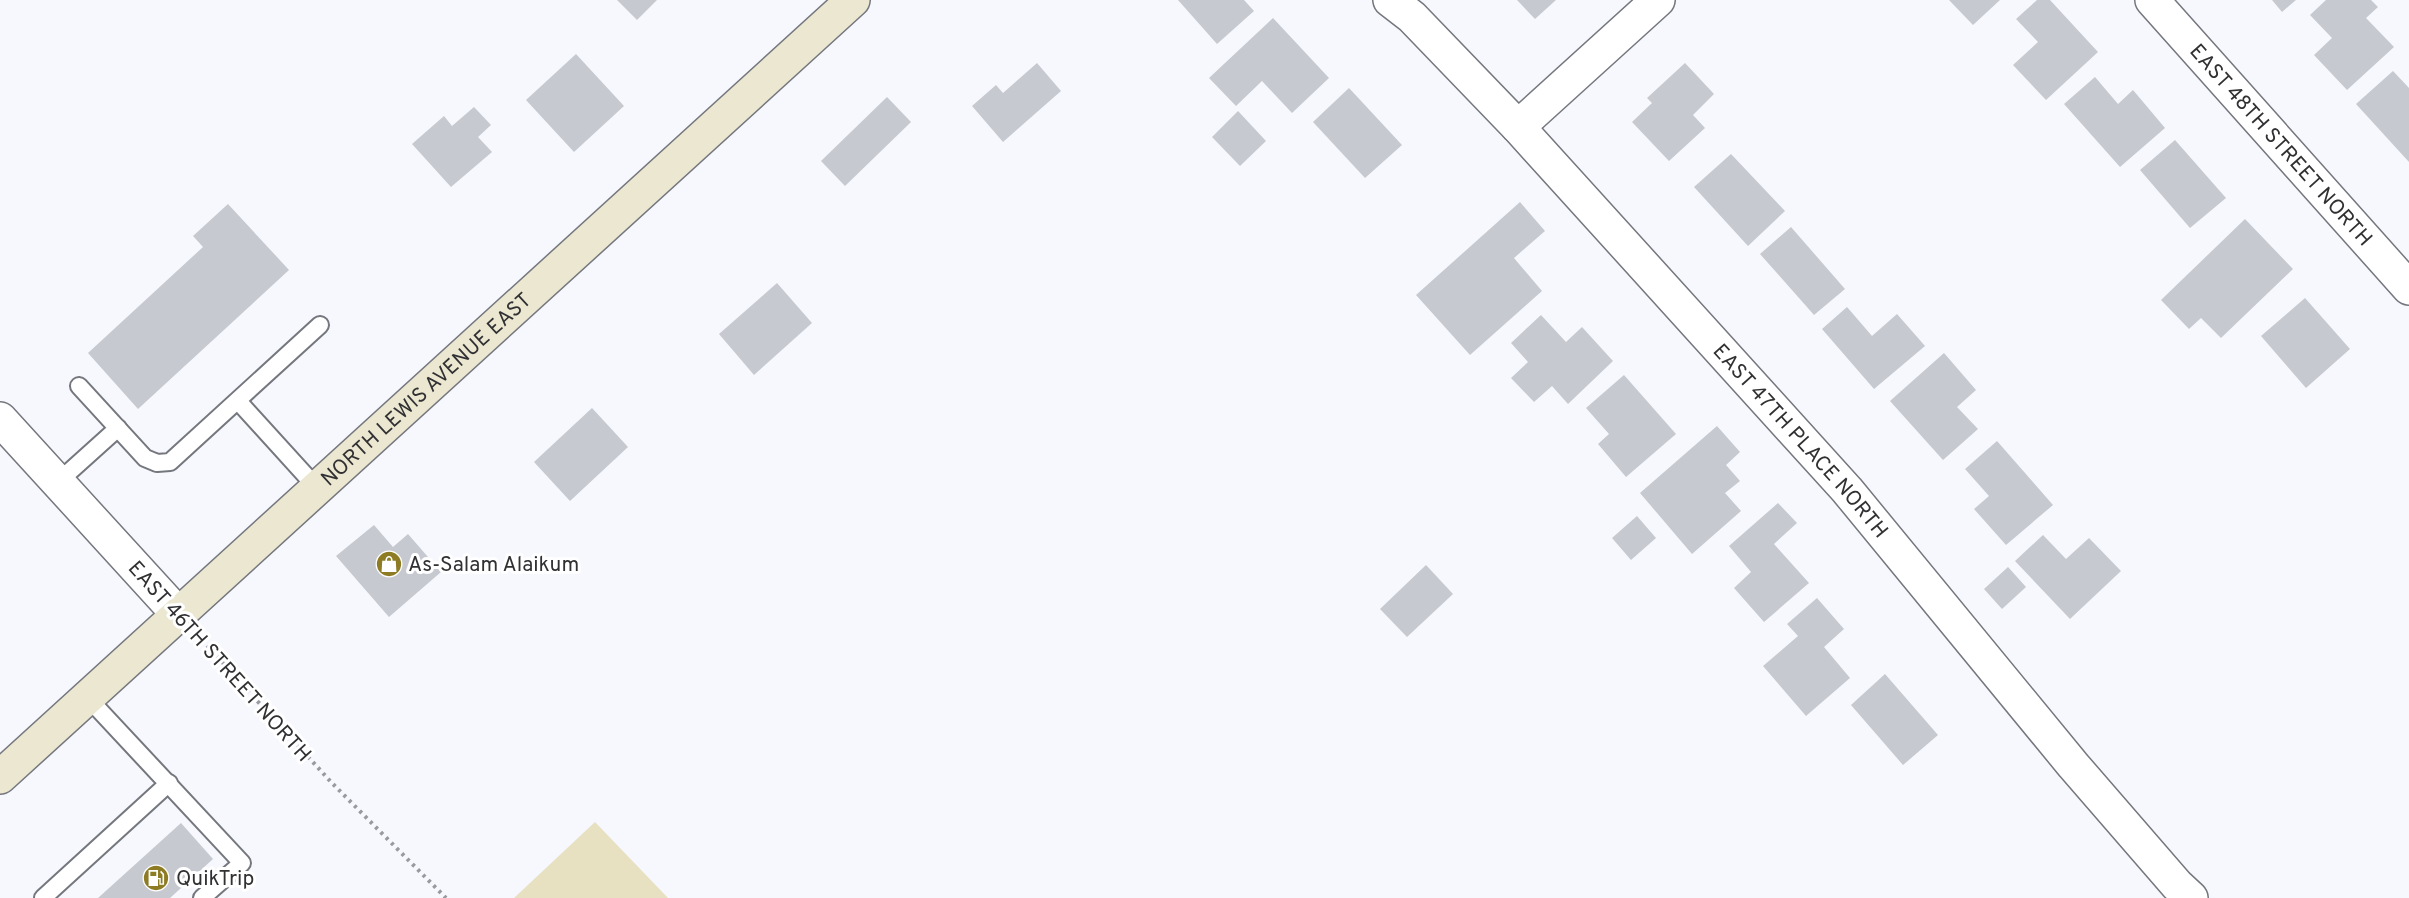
<svg xmlns="http://www.w3.org/2000/svg" width="2409" height="898" viewBox="0 0 2409 898" font-family="Overpass,sans-serif">
<rect width="100%" height="100%" fill="#f6f8fe"/>
<polygon fill="#e7e1c2" points="595,822 668,898 514,898"/>
<g fill="#c7c9d0">
<polygon points="617,0 657,0 637,20"/>
<polygon points="1178,0 1244,0 1254,11 1217,44"/>
<polygon points="1517,0 1556,0 1535,19"/>
<polygon points="1949,0 2000,0 1973,25"/>
<polygon points="2037,0 2050,0 2098,52 2046,100 2013,65 2038,42 2016,19"/>
<polygon points="2272,0 2296,0 2282,12"/>
<polygon points="2326,0 2371,0 2378,7 2366,18 2394,47 2347,90 2314,55 2332,38 2310,15"/>
<polygon points="1273,18 1329,78 1292,113 1262,81 1236,106 1209,78"/>
<polygon points="576,54 624,106 574,152 526,100"/>
<polygon points="1037,63 1061,91 1003,142 972,106 996,85 1003,93"/>
<polygon points="1685,63 1714,94 1693,115 1705,128 1669,161 1632,122 1652,103 1647,98"/>
<polygon points="2393,71 2409,88 2409,162 2356,104"/>
<polygon points="2095,77 2118,104 2133,90 2165,128 2120,167 2064,104"/>
<polygon points="1349,88 1402,145 1365,178 1313,122"/>
<polygon points="887,97 911,122 845,186 821,161"/>
<polygon points="474,107 491,125 478,137 492,152 451,187 412,144 444,116 452,126"/>
<polygon points="1238,111 1266,141 1240,166 1212,137"/>
<polygon points="2175,140 2226,198 2190,228 2140,170"/>
<polygon points="1731,154 1785,211 1748,246 1694,187"/>
<polygon points="1520,202 1545,231 1514,258 1542,291 1470,355 1416,295"/>
<polygon points="228,204 289,270 138,409 88,353 203,247 193,236"/>
<polygon points="2245,219 2293,269 2221,338 2201,318 2189,329 2161,300"/>
<polygon points="1791,227 1845,289 1814,315 1760,254"/>
<polygon points="777,283 812,323 754,375 719,334"/>
<polygon points="2305,298 2350,349 2306,388 2261,336"/>
<polygon points="1847,307 1872,336 1897,314 1925,346 1874,389 1822,329"/>
<polygon points="1541,315 1566,342 1582,327 1613,361 1568,404 1552,386 1534,402 1511,378 1528,362 1511,343"/>
<polygon points="1944,353 1976,390 1957,407 1978,429 1943,460 1890,401"/>
<polygon points="1624,375 1676,434 1626,477 1598,444 1609,434 1586,408"/>
<polygon points="592,408 628,447 570,501 534,462"/>
<polygon points="1717,426 1740,452 1726,465 1740,481 1725,493 1741,511 1692,554 1640,493"/>
<polygon points="1997,441 2053,505 2006,545 1974,509 1989,496 1965,469"/>
<polygon points="1778,503 1797,523 1774,544 1809,583 1764,622 1734,588 1751,572 1729,546"/>
<polygon points="1637,516 1656,538 1631,560 1612,538"/>
<polygon points="374,525 393,547 408,534 441,572 389,617 336,556"/>
<polygon points="2043,535 2066,559 2089,538 2121,571 2070,619 2015,561"/>
<polygon points="1426,565 1453,594 1407,637 1380,609"/>
<polygon points="2008,567 2026,587 2002,609 1984,589"/>
<polygon points="1817,598 1844,629 1824,647 1850,678 1806,716 1763,666 1798,636 1787,624"/>
<polygon points="1885,674 1938,735 1903,765 1851,705"/>
<polygon points="181,823 213,859 170,898 98,898"/>
</g>
<g fill="none" stroke-linecap="round" stroke-linejoin="round">
<g stroke="#75777e" stroke-width="20">
<g id="service">
<polyline points="79,386 145,458 157,463 170,462 320,325"/>
<polyline points="238,401 317,488"/>
<polyline points="58,482 118,428"/>
<polyline points="88,698 242,863 202,898"/>
<polyline points="43,898 169,783"/>
</g>
</g>
<g stroke="#75777e" stroke-width="36">
<g id="minor">
<path id="s1" d="M1390,0L1412,17L1518,127L1847,490L2073,765L2177,885L2191,898"/>
<path id="s2" d="M2152,0L2409,288"/>
<polyline points="1518,127 1658,0"/>
</g>
</g>
<g stroke="#75777e" stroke-width="36">
<polyline id="tertiary" points="0,419 179,615"/>
</g>
<g stroke="#75777e" stroke-width="36">
<g id="secondary">
<path id="s3" d="M0,777L853,0"/>
</g>
</g>
<polyline stroke="#999a9f" stroke-width="4" stroke-dasharray="3 4.5" stroke-linecap="butt" points="202,640 331,782 446,898"/>
<use href="#service" stroke="#fff" stroke-width="16"/>
<use href="#minor" stroke="#fff" stroke-width="33"/>
<use href="#tertiary" stroke="#fff" stroke-width="33"/>
<use href="#secondary" stroke="#ebe7d1" stroke-width="33"/>
</g>
<defs>
<g id="shop-disc" transform="scale(1.35)"><circle r="9.5" fill="#8d7c23" stroke="#fff"/><path d="M-5-2.5h2.3a2.7 3.5 0 0 1 5.4 0H5L5.5 6h-11ZM-1.5-2.5h3a1.5 2.3 0 0 0-3 0Z" fill="#fff"/></g>
<g id="fuel-disc" transform="scale(1.35)"><circle r="9.5" fill="#8d7c23" stroke="#fff"/><path d="M-5.5-6h7V0h2V4h1.3V-2.5L3-4.5l.8-.8L6-3V5H2.5V1h-1V6h-7ZM-4.2-4.7v3.2H.2V-4.7Z" fill="#fff"/></g>
</defs>
<g fill-rule="evenodd">
<use href="#shop-disc" x="389" y="564"/>
<use href="#fuel-disc" x="156" y="878"/>
</g>
<g text-anchor="middle" stroke-width="6" stroke-linejoin="round" paint-order="stroke">
<g font-size="21" fill="#313134" stroke="#fff">
<text dy="7" stroke="none"><textPath href="#s2" startOffset="194">EAST 48TH STREET NORTH</textPath></text>
<text dy="7" stroke="none"><textPath href="#s3" startOffset="576">NORTH LEWIS AVENUE EAST</textPath></text>
<text dy="7" stroke="none"><textPath href="#s1" startOffset="603">EAST 47TH PLACE NORTH</textPath></text>
<text transform="translate(220 661) rotate(48)" y="7">EAST 46TH STREET NORTH</text>
</g>
<g font-size="21" fill="#313134" stroke="#fff" text-anchor="start">
<text x="408" y="571">As-Salam Alaikum</text>
<text x="176" y="885">QuikTrip</text>
</g>
</g>
</svg>
